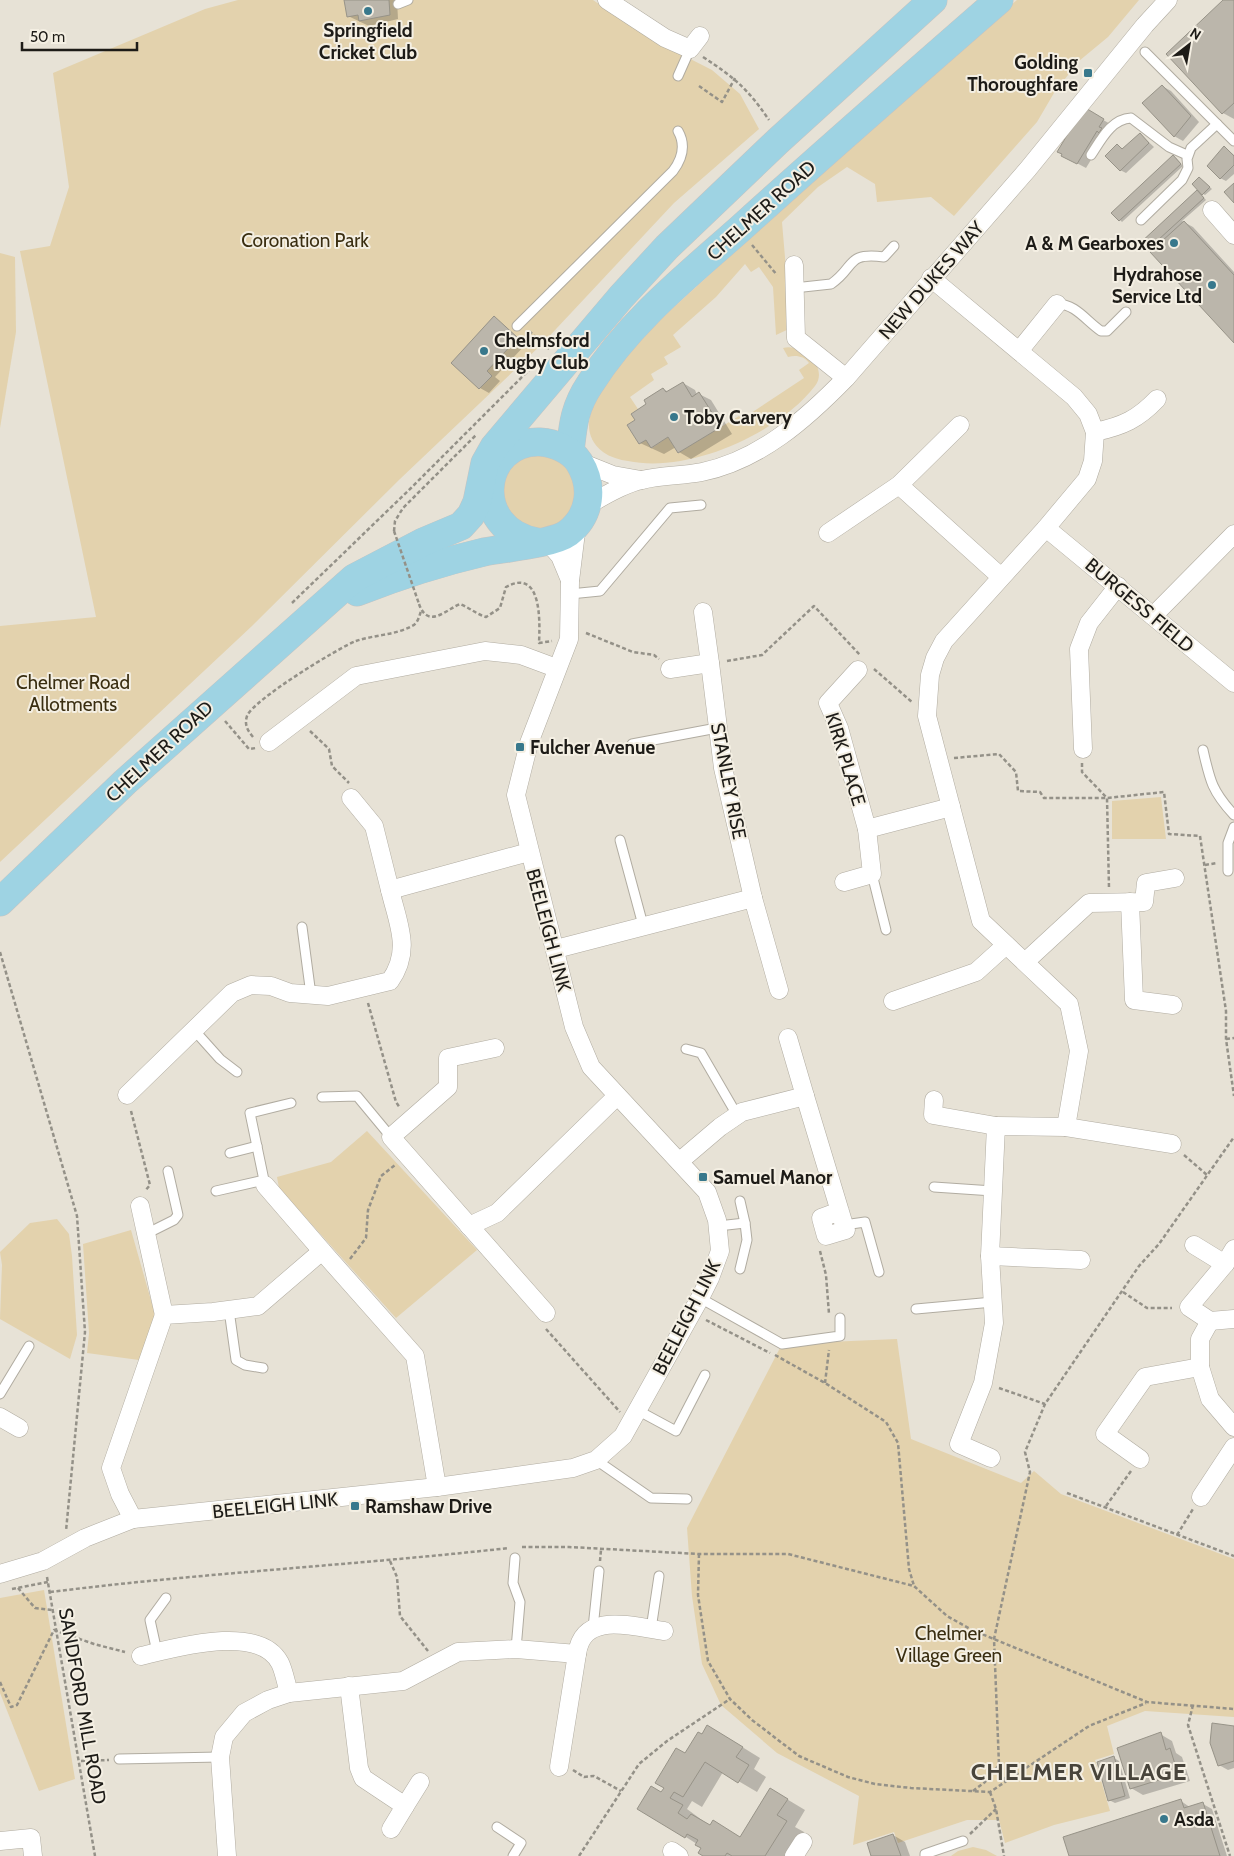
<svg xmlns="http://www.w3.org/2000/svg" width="1234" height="1856" viewBox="0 0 1234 1856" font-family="Cabin,sans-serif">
<rect width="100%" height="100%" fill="#e7e2d6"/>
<g fill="#e3d2ad">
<polygon points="238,0 593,0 649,38 712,70 740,94 759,129 674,203 542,344 400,479 252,626 0,862 0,626 96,617 20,251 50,246 69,187 53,73 205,9"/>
<path d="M1017,0H1139L1108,37L1079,61L1054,93L1037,122L954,216L931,197L877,202L875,184L847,167L818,187L782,222L791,328L776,335L773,287L759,267L751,272L745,264L716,297L673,335L681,347L664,357L668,364L651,374L654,380L630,397L638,409L631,414L635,420L627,425L639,444L646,440L652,448L668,437L678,453L739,416L742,419L804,378L799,370L809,363C804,356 796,355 788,357L783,348C803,343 829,368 815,386C778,434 688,474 628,461C620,460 610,457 603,452C583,436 587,416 599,395C613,371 632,350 650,329L943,62Z"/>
<polygon points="0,253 15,257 16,332 0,428"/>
<path d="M542,452L571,468L577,503C573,508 567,520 561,524C516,550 477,484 519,458C525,454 535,454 542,452Z"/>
<polygon points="1161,797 1166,839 1112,839 1112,801"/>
<polygon points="367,1131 477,1250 396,1318 279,1188 277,1177 331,1162"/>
<polygon points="57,1219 69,1234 72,1256 77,1335 70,1359 0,1319 2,1265 0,1252 30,1223"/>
<polygon points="131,1230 156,1318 139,1360 87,1353 89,1333 83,1244"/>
<polygon points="897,1339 911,1439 1021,1483 1034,1471 1061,1494 1234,1559 1234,1717 1145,1711 1107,1726 1114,1754 1095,1760 1110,1811 1054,1825 1005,1843 999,1820 967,1820 898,1843 894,1832 853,1845 859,1796 777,1753 721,1705 702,1664 692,1596 687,1528 782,1344"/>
<polygon points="44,1590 75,1779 39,1791 0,1693 0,1598"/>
<polygon points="973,1847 986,1850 997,1856 951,1856 958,1851"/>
</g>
<g fill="#0003">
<polygon points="345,0 397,0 398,19 369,26 348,16"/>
<polygon points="1224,0 1234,0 1234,119 1223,113"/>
<polygon points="1162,86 1171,91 1199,122 1183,141 1174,136"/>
<polygon points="1084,109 1112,125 1110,134 1109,137 1106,135 1086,168 1071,160"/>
<polygon points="1140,134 1154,147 1126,173 1120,170 1118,146 1124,149"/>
<polygon points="1225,147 1234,155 1234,174 1226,181 1220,178"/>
<polygon points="1176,158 1183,166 1122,222 1113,213"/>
<polygon points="1202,180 1212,189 1205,195 1198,191"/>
<polygon points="1198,191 1206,200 1182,221 1193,227 1234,272 1234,341 1151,250 1147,250 1140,244"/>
<polygon points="494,318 526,344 495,377 500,381 489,393 480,388 452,363"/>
<polygon points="683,383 695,390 697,395 699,394 711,400 732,434 691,459 679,452 676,447 664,454 640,443 636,421 663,389 669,392"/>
<polygon points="1234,1727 1234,1768 1228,1770 1219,1765"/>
<polygon points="1160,1734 1172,1741 1176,1753 1182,1757 1190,1781 1143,1795 1131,1788"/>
<polygon points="726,1737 760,1758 754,1769 766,1777 757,1792 723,1772 702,1807 692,1801 687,1809 710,1826 741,1838 770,1789 805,1810 795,1827 804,1832 790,1856 705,1856 703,1848 686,1837 662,1793 686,1755"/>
<polygon points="1114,1758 1119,1761 1130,1798 1115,1803 1109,1800"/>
<polygon points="1181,1801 1191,1808 1203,1804 1212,1809 1227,1856 1070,1856"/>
<polygon points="893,1835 905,1842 910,1856 873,1856"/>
</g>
<g fill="#bbb6ab" stroke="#979388">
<polygon points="344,0 389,0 390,15 359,21 358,15 347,17"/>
<polygon points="1223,0 1234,0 1234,103 1222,114 1166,54"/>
<polygon points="1162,85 1191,116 1174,137 1142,103"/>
<polygon points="1084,107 1104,119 1099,127 1102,128 1099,133 1097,131 1077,164 1061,156 1062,154 1057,152"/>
<polygon points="1140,133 1149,143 1120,171 1105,156 1117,144 1122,149"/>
<polygon points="1224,146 1234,156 1234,165 1220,179 1207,166"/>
<polygon points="1173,155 1181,164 1119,221 1111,213"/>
<polygon points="1199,177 1210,187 1202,195 1192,184"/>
<polygon points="1234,183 1234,203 1224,192"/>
<polygon points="1197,190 1204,198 1146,251 1139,244"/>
<polygon points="1184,221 1234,275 1234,343 1150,252"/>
<polygon points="494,316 518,338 487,371 492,376 479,389 451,363"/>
<polygon points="683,382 692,397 699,392 721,427 678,453 668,437 651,448 646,440 639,444 627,425 635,420 631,414 646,404 644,400 663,388 666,392"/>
<polygon points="1212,1723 1234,1726 1234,1761 1218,1766 1210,1743"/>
<polygon points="707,1725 743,1747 736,1757 749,1765 738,1783 705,1762 683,1797 674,1792 670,1798 683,1805 678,1813 687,1819 691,1814 710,1825 713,1820 740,1837 770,1788 788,1799 777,1815 787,1821 765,1856 732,1856 727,1853 725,1856 703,1856 698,1853 701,1848 695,1845 698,1840 687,1834 685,1838 637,1809 651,1786 661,1792 664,1788 655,1783 676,1748 685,1753 698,1732 702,1734"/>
<polygon points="1161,1732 1166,1750 1170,1748 1178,1774 1130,1789 1117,1748"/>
<polygon points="1114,1756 1125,1796 1108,1801 1097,1762"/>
<polygon points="1181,1799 1184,1808 1203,1802 1220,1856 1069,1856 1063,1837"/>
<polygon points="893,1834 901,1856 871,1856 867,1843"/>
</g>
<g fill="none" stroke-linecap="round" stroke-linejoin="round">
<g stroke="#b1aca1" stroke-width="11">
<g id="service">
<polyline points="398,4 408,0"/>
<polyline points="1145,52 1234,141"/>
<polyline points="678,76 690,49"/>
<path d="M1091,155C1101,140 1111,119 1131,118L1169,147L1187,155"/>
<polyline points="1141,220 1182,180 1188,168 1187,159 1191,148 1217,124"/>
<path d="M794,288L831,284C856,267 845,252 884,257L894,246"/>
<path d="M1057,304C1076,304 1086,321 1101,331H1107L1126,312"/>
<path d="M517,326L673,171C682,159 686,145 678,131"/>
<polyline points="570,594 600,591 670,508 701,505"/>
<polyline points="632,744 717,728"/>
<path d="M1203,750C1210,781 1212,791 1234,815"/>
<polyline points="620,840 643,925"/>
<polyline points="1228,871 1228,843 1234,827"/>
<polyline points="872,874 886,930"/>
<polyline points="302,927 311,995"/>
<polyline points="194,1030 220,1059 237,1072"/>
<polyline points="686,1049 701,1053 737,1115"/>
<polyline points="322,1097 357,1096 391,1137"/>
<polyline points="230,1153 257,1146"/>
<polyline points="265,1185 250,1113 291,1103"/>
<polyline points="934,1187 993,1191"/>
<polyline points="216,1191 264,1180"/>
<polyline points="740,1201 745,1223"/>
<polyline points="844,1225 865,1222 879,1272"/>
<polyline points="718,1226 745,1223 747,1240 740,1269"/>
<polyline points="146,1234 174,1220 178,1215 168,1171"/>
<polyline points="700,1298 782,1344 840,1336 840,1318"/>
<polyline points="916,1309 993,1302"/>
<polyline points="229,1310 236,1360 245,1365 263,1368"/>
<polyline points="0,1394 29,1346"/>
<polyline points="637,1410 676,1431 705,1375"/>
<polyline points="596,1460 651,1498 687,1499"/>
<polyline points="515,1558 513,1583 520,1602 516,1649"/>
<polyline points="593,1628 599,1571"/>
<polyline points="651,1629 659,1576"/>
<polyline points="157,1652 150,1620 166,1598"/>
<polyline points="119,1759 220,1757"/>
<polyline points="497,1827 521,1843 513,1856"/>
<polyline points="925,1856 925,1854 963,1841"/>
</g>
</g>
<g stroke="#b1aca1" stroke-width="19">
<g id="minor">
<polyline points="607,0 665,38 690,49 700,36"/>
<polyline points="1212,210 1234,235"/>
<polyline points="794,265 796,338 846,378"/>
<polyline points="931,278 1074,397 1088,414 1095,432 1093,461 1087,479 1046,528 944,641 935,658 930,675 927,716 981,921 1069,1004 1079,1051 1066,1127 996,1126 990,1256 994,1323 983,1383 959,1444 991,1458"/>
<polyline points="1019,351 1057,304"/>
<path d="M1095,432C1123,426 1138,419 1157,399"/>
<polyline points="578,461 613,475 641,480"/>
<polyline points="899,485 1001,577"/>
<path d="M587,506C603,496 623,484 642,480C661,475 682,476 702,472C760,460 806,419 846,378L1028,169L1145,25L1168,0"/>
<polyline points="1046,528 1234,683"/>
<polyline points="828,533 899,485 960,425"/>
<polyline points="547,541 560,556 570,580"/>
<polyline points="703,612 710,663"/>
<polyline points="1153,616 1234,534"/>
<polyline points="670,669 710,663 723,768 753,898 779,990"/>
<polyline points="858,670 828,703 839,728 867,829 951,807"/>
<polyline points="269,742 356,676 485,651 521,655 556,668"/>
<polyline points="1083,749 1079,649 1089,623 1118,586"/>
<polyline points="351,798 374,826 390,890"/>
<polyline points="844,882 872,874 867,829"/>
<polyline points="1130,902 1134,1000 1173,1005"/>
<polyline points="556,949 753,898"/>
<polyline points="1025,962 1089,903 1144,902 1146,883 1175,878"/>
<polyline points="893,1001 976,972 1006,945"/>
<polyline points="495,1048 448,1058 448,1087 391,1137 546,1313"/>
<path d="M127,1095L232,993L251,985L271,986L290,993L328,996L390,981C412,950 398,924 390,890L529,852"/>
<polyline points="805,1096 844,1225 846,1230 826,1236 821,1218 840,1211"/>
<polyline points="934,1100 933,1115 996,1126"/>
<polyline points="1066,1127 1172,1144"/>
<polyline points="680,1161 720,1127 742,1112 805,1096 788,1038"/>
<polyline points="265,1185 322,1251"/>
<polyline points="140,1206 164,1315"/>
<polyline points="469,1226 497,1213 617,1096"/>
<polyline points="1194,1245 1225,1264"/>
<polyline points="1234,1249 1225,1264 1189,1307 1210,1321 1200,1339 1200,1367 1210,1399 1234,1427"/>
<polyline points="990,1256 1081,1260"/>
<polyline points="1210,1321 1234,1319"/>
<polyline points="0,1417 19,1428"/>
<polyline points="1140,1459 1105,1434 1145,1377 1200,1367"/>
<polyline points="1201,1497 1234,1447"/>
<polyline points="133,1519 120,1494 111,1468 164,1315 213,1312 258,1306 322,1251 415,1356 437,1487"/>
<polyline points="0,1574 43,1561 85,1538 133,1519 437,1487 573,1468 596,1460 623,1436 700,1298 710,1278 720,1251 717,1220 707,1192 591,1067 574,1027 516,795 529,743 569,639 570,581 577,524"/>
<path d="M141,1656C175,1648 259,1623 280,1663C284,1671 286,1683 289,1693"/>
<polyline points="349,1686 359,1768 363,1778 405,1806 420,1782"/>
<polyline points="559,1767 577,1654"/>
<polyline points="391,1829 405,1806"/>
<polyline points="0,1841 31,1838 33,1856"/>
<polyline points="672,1851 679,1856"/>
<path d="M227,1856L220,1757L224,1737L244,1713L268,1700L289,1693L403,1681L458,1652L516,1649L577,1654C583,1610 634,1627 664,1631"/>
<polyline points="794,1856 803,1842"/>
</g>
</g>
<g stroke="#c4c4c3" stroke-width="29">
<g id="primary">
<path d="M570,452C573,425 574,408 590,384C629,322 687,276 741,228C826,151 913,75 999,0"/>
<path d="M357,592C398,576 441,562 484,552C504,548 553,544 568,533C591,515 594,486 579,462C571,450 555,443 540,442C480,440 468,529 537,542"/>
<polyline points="0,902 125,782 354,578 423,542 461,526 471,515 477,502 485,463 494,447 621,297 667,247 778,141 933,0"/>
</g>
</g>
<g stroke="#949188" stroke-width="2.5" stroke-dasharray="4 2.5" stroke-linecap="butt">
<path d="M703,57C735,78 748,89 769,120"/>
<polyline points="699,86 722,102 735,78"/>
<polyline points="752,245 777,275"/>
<polyline points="529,331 549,349"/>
<polyline points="394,531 395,521 403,508 476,435"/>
<polyline points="292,603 411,488 534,365"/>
<path d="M419,604C428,630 447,609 460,604C470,608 476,614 486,617L500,608L506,587C542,567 540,622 539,643L552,641"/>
<polyline points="586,633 633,652 654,655 659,659"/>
<polyline points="727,661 762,655 814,606 860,655"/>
<polyline points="874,669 912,702"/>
<polyline points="225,721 249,749 256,748"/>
<polyline points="310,731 329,749 332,766 349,783"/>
<path d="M253,737C248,731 244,725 247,716C253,700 338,648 356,641C373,635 396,635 412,626C418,623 419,617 421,611"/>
<polyline points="954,758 999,754 1016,772 1018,791 1040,792 1044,798 1107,798 1164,792 1169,834 1200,836 1226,1011 1226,1039 1234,1096"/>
<polyline points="1082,763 1082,772 1107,798 1109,888"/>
<polyline points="1205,865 1217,863"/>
<polyline points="0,952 77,1216 85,1332 66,1531"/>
<polyline points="368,1003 396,1102 400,1108"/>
<polyline points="1226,1039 1234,1038"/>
<polyline points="131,1111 150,1185 145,1191"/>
<polyline points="1184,1155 1207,1175"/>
<polyline points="820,1251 826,1275 829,1314"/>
<polyline points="350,1259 366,1238 368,1210 381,1176 395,1165"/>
<polyline points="1123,1292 1147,1308 1172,1308"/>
<polyline points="706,1320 770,1353"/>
<polyline points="546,1329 620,1412"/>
<polyline points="775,1355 825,1383 886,1422 898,1443 909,1569 914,1586"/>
<polyline points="825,1383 829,1350"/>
<polyline points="999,1388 1045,1404"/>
<polyline points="1067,1493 1234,1556"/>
<polyline points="1106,1506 1131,1471"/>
<polyline points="1177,1535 1193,1509"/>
<polyline points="522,1547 569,1547 699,1554 788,1554 914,1586 947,1616 972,1630 1147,1702 1234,1709"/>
<polyline points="699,1554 698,1595 708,1661 730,1699 752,1720 799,1756 848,1777 875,1784 911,1788 990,1792 1089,1726 1146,1703"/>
<polyline points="390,1561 397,1577 400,1616 428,1651"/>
<polyline points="600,1561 601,1550"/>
<polyline points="47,1577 95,1856"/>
<polyline points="18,1588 35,1608 52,1610"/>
<polyline points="12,1589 48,1582"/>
<path d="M50,1592C202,1573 356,1565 509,1548"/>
<polyline points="0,1682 11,1707 17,1705 54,1630 94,1644 125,1652"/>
<polyline points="1193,1705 1188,1725 1230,1856"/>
<polyline points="81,1761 109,1760"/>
<polyline points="999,1765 1005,1781"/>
<polyline points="573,1770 584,1777 594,1776 621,1791"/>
<polyline points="973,1791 985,1782 999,1765 994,1639 1030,1472 1025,1452 1045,1404 1139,1266 1159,1244 1234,1137"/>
<polyline points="990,1792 996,1809 1004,1856"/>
<polyline points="970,1834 996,1809"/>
<polyline points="579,1856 639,1764 667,1741 730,1699"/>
</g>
<use href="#service" stroke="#fff" stroke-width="9"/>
<use href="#minor" stroke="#fff" stroke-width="18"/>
<use href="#primary" stroke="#9ed3e3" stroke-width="28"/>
<polyline stroke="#949188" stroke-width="2.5" stroke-dasharray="4 2.5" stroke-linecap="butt" points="394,531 419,604"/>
</g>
<g fill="#38788c" stroke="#f4efe3" stroke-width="2">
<circle cx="368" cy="11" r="5"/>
<rect x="1083" y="68" width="10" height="10" rx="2.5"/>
<circle cx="1174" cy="243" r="5"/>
<circle cx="1212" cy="285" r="5"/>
<circle cx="484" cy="351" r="5"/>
<circle cx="674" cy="417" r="5"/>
<rect x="515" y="742" width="10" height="10" rx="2.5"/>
<rect x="698" y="1172" width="10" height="10" rx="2.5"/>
<rect x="350" y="1501" width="10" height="10" rx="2.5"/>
<circle cx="1164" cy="1819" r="5"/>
</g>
<g text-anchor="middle" stroke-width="4" stroke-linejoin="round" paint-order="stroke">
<g font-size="19" font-weight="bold" fill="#1d1b17" stroke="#f4efe3" text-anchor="start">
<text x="368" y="37" text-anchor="middle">Springfield<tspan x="368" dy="22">Cricket Club</tspan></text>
<text x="1078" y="69" text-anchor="end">Golding<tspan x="1078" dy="22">Thoroughfare</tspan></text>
<text x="1164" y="250" text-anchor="end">A &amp; M Gearboxes</text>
<text x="1202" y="281" text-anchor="end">Hydrahose<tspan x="1202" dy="22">Service Ltd</tspan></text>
<text x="494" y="347">Chelmsford<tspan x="494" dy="22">Rugby Club</tspan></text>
<text x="684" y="424">Toby Carvery</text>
<text x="530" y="754">Fulcher Avenue</text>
<text x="713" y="1184">Samuel Manor</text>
<text x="365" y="1513">Ramshaw Drive</text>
<text x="1174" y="1826">Asda</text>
</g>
<g font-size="19" fill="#1d1b17" stroke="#f4efe3">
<text transform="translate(761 210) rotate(-42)" y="7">CHELMER ROAD</text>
<text transform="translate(931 280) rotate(-49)" y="7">NEW DUKES WAY</text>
<text transform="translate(1140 605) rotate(40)" y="7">BURGESS FIELD</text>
<text transform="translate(159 751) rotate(-43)" y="7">CHELMER ROAD</text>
<text transform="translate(846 759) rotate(73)" y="7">KIRK PLACE</text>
<text transform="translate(729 781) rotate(79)" y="7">STANLEY RISE</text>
<text transform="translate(549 930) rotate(75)" y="7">BEELEIGH LINK</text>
<text transform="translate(686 1317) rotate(-63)" y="7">BEELEIGH LINK</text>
<text transform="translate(275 1505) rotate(-6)" y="7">BEELEIGH LINK</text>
<text transform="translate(83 1706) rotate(80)" y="7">SANDFORD MILL ROAD</text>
</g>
<g font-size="19" fill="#3a2e11" stroke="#f4efe3">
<text x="305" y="247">Coronation Park</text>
<text x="73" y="689">Chelmer Road<tspan x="73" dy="22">Allotments</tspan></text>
<text x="949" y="1640">Chelmer<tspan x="949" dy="22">Village Green</tspan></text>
</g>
<g font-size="24" font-weight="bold" letter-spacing="1" fill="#48443b" stroke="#f4efe3">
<text x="1079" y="1780">CHELMER VILLAGE</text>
</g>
</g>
<g transform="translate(1189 45) rotate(31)" stroke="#f4efe3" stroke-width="4" paint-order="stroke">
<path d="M0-4L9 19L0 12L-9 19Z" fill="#1d1b17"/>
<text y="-8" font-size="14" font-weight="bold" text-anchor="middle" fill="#1d1b17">N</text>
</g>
<path d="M22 42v8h115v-8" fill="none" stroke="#1d1b17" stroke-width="2.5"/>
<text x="30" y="42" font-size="15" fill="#1d1b17" stroke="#f4efe3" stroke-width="4" paint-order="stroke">50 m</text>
</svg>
